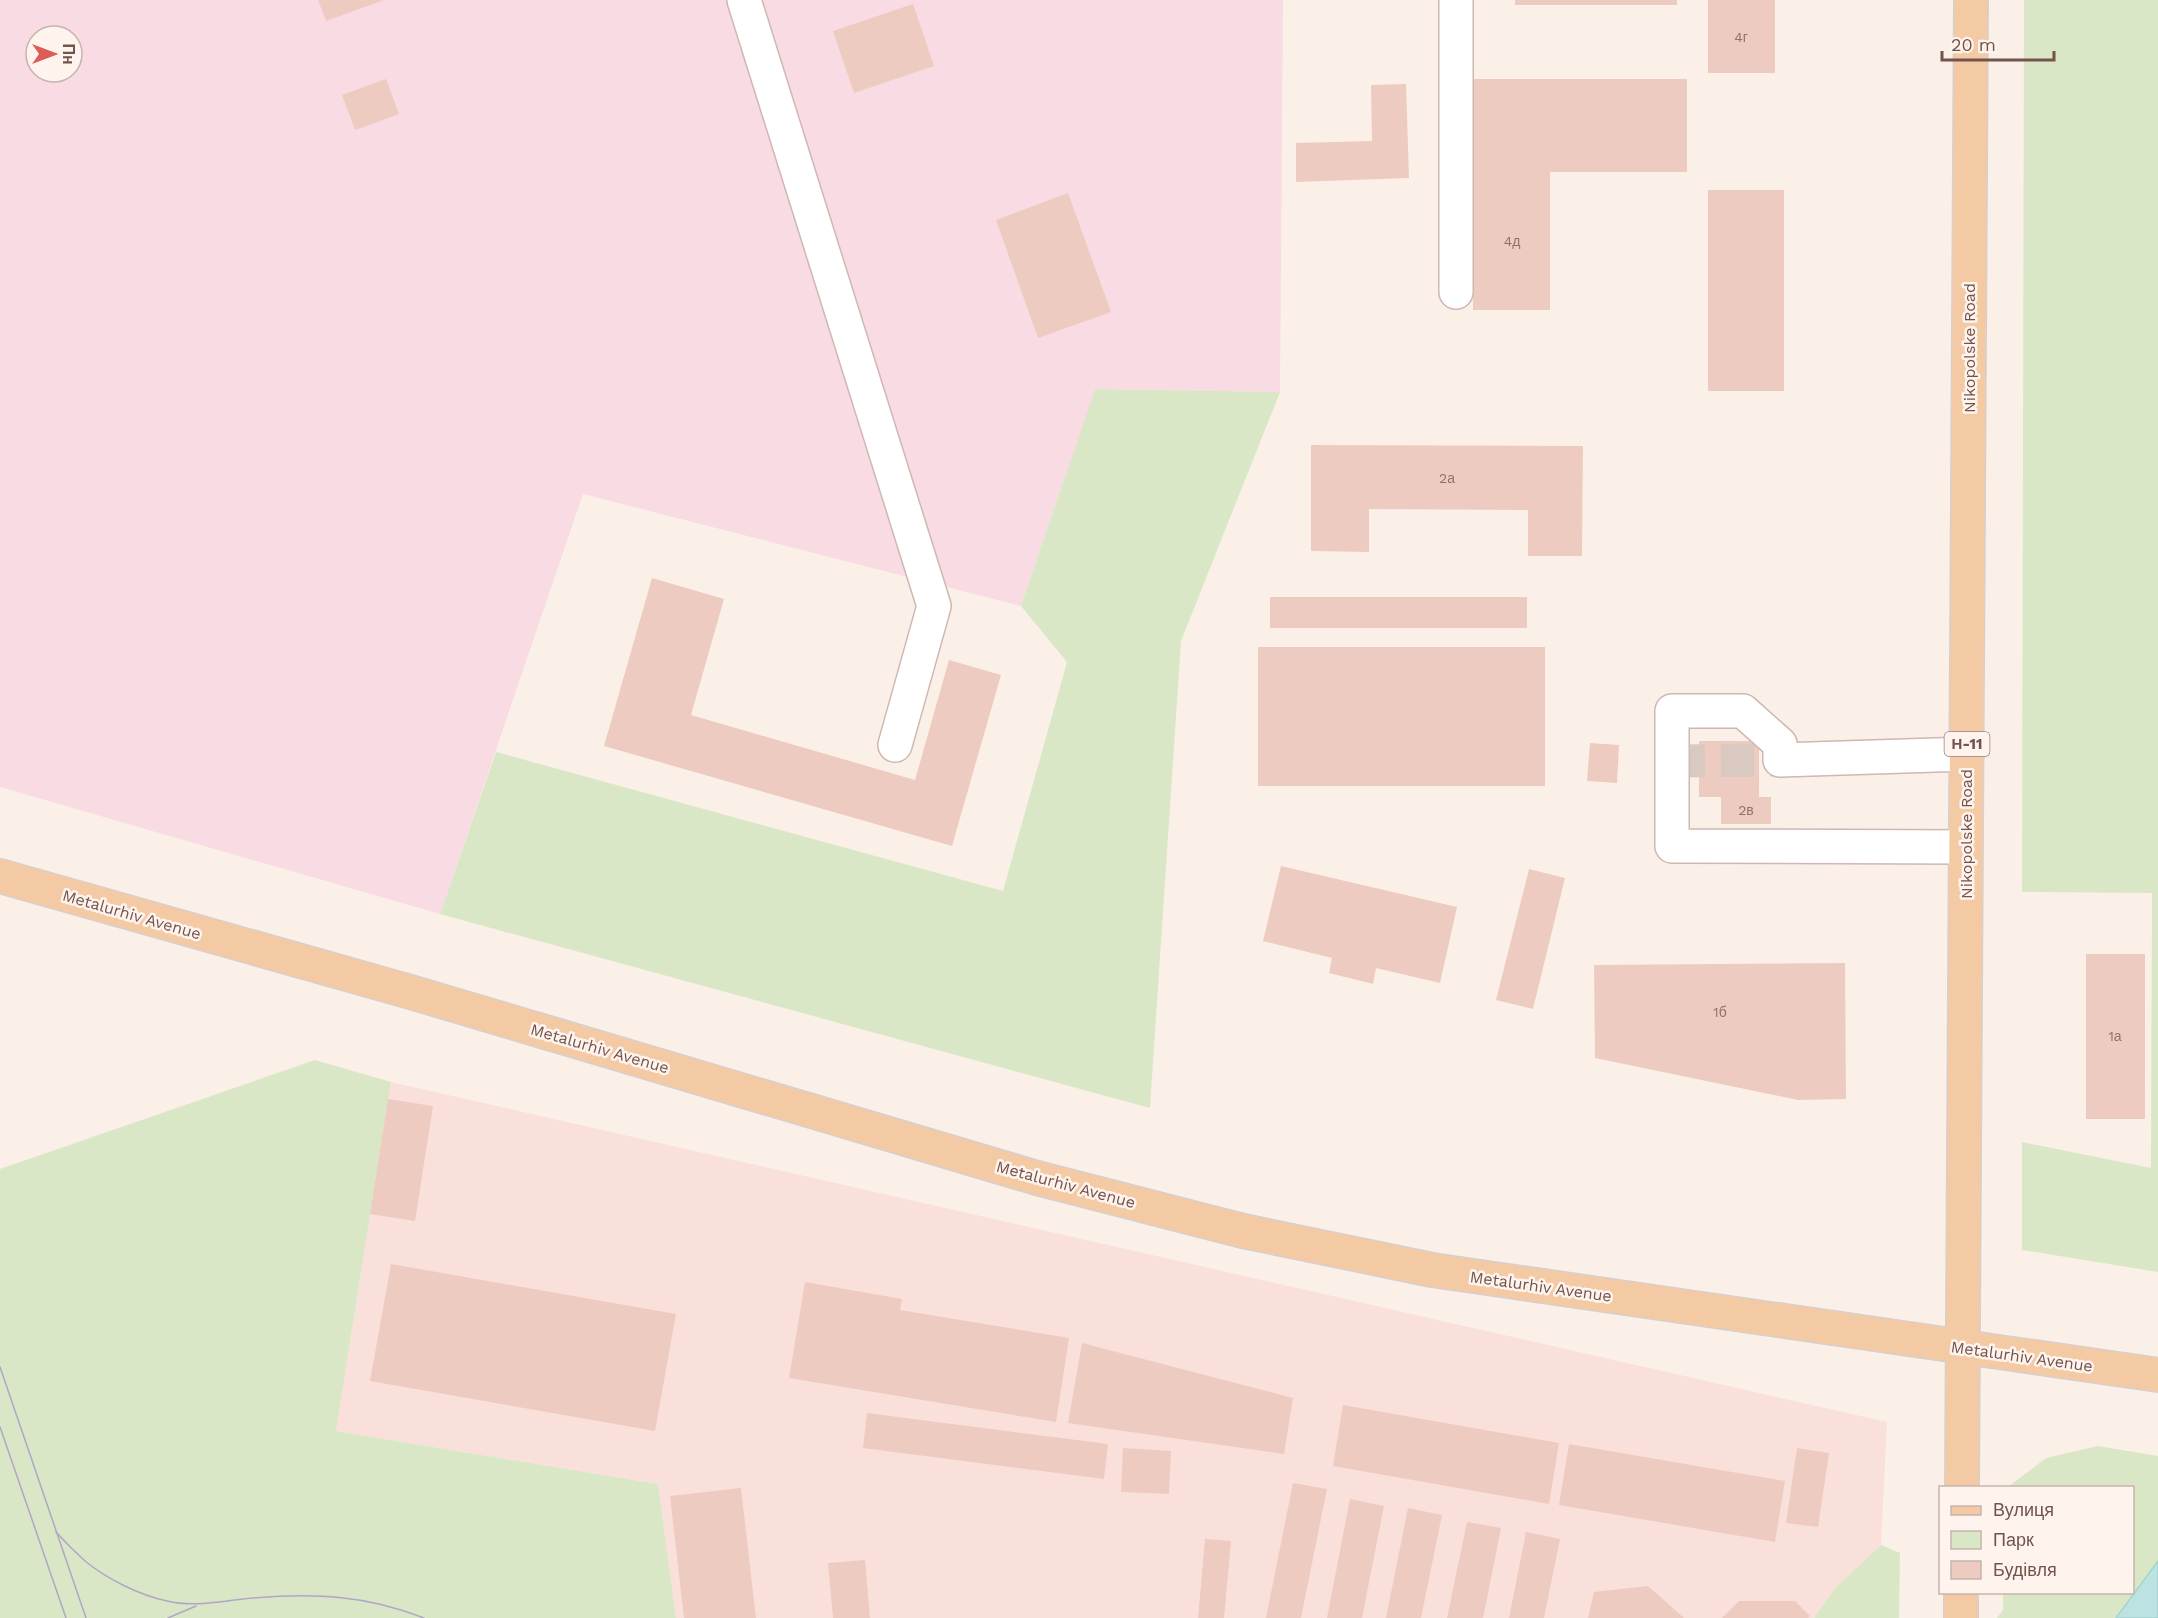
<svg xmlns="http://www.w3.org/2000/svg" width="2158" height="1618" viewBox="0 0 2158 1618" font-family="'Work Sans',sans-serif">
<rect width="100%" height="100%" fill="#fbf0e7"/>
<polygon fill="#fae0db" points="391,1082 1887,1422 1881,1545 1835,1588 1814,1618 676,1618 658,1484 336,1431"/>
<path fill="#f8dbe3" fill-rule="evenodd" d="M0,0H1283L1280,392L1095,389L1021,606L583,494L440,914L0,787ZM36,36H72V72H36Z"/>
<g fill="#d9e7c6">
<polygon points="2024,0 2158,0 2158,1272 2022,1250 2022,1142 2151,1168 2152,893 2022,892"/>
<polygon points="1095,389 1280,392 1181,641 1150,1108 440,914 496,752 1003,891 1067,662 1021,606"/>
<polygon points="315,1060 391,1082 336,1431 658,1484 676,1618 0,1618 0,1169"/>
<polygon points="2098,1446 2158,1456 2158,1561 2116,1618 1997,1618 2003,1610 2003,1593 2132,1592 2132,1488 2008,1487 2046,1458"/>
<polygon points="1881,1545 1900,1553 1899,1618 1814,1618 1835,1588"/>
</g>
<polygon fill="#bce3e2" stroke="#a3d4d4" stroke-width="1.5" points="2158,1561 2158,1618 2116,1618"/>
<g fill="#eecbc0">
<polygon points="318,0 384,0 326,21"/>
<rect x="1515" y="0" width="162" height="5"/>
<rect x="1708" y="0" width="67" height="73"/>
<polygon points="913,4 934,66 854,93 833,31"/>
<polygon points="386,79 399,114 355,130 342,95"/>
<polygon points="1473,79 1687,79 1687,172 1550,172 1550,310 1473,310"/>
<polygon points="1406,84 1409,178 1296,182 1296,143 1372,141 1371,85"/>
<rect x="1708" y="190" width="76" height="201"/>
<polygon points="1068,193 1111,312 1038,338 996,220"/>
<polygon points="1311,445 1583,446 1582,556 1528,556 1528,510 1369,509 1369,552 1311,551"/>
<polygon points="652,578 724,599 691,715 915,780 949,660 1001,675 952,846 604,746"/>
<rect x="1270" y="597" width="257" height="31"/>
<rect x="1258" y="647" width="287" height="139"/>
<polygon points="1699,741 1759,741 1759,797 1771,797 1771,824 1721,824 1721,797 1699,797"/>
<polygon points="1590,743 1619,745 1617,783 1587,781"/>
<polygon points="1281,866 1457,907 1440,983 1376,968 1373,984 1329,973 1332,958 1263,941"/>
<polygon points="1529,869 1565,878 1533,1009 1496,1000"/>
<rect x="2086" y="954" width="59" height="165"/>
<polygon points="1845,963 1846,1099 1798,1100 1595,1058 1594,965"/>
<polygon points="388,1099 433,1106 415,1221 370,1214"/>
<polygon points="391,1264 676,1314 655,1431 370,1381"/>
<polygon points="805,1282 902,1299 900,1310 1069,1338 1056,1422 789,1378"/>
<polygon points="1082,1343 1293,1398 1284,1454 1068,1423"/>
<polygon points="1343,1405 1559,1443 1549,1504 1333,1466"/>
<polygon points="867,1413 1108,1444 1104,1479 863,1448"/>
<polygon points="1569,1444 1785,1481 1775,1542 1559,1505"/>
<polygon points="1123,1448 1171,1451 1169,1494 1121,1492"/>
<polygon points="1797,1448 1829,1453 1818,1527 1786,1523"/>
<polygon points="1293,1483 1327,1489 1301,1618 1266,1618"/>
<polygon points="741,1488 756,1618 684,1618 670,1496"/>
<polygon points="1350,1499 1384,1506 1362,1618 1327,1618"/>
<polygon points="1408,1508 1442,1515 1421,1618 1386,1618"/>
<polygon points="1467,1522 1501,1528 1483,1618 1447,1618"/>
<polygon points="1526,1532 1560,1539 1544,1618 1509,1618"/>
<polygon points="1205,1539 1231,1541 1224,1618 1198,1618"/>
<polygon points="865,1560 870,1618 833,1618 828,1563"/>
<polygon points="1648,1586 1684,1618 1588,1618 1594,1592"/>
<polygon points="1739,1601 1795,1601 1810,1616 1808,1618 1722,1618"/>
</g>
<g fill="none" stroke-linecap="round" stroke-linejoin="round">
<polyline stroke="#d9c9c0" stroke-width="33" stroke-dasharray="33 16" stroke-linecap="butt" points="1672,761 1780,760"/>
<g stroke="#ceb8b1" stroke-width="36">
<g id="minor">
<polyline points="744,0 934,606 895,745"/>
<polyline points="1456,0 1456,292"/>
<polyline points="1966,847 1672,846 1672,711 1743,711 1780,744 1780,760 1967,754"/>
</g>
</g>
<g stroke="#d8cfcd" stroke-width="36">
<g id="major">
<polyline points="0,876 414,993 1037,1178 1243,1231 1432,1270 2158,1375"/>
<polyline points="1962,1488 1971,0"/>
<polyline points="1961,1618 1961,1592"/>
</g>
</g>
<use href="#minor" stroke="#fff" stroke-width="33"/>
<use href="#major" stroke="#f4caa4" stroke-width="33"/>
<g stroke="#b1a6c4" stroke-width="1.5">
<polyline points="0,1367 86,1618"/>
<polyline points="0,1427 66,1618"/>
<path d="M56,1532C65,1542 75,1552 85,1561C107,1579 139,1595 167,1601C195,1608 225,1600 253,1598C315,1593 365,1595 424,1618"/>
<polyline points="168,1618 196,1606"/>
</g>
</g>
<g text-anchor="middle" stroke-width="5" stroke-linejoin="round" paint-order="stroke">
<g font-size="14" fill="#91726a">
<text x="1741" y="42">4г</text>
<text x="1512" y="246">4д</text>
<text x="1447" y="483">2а</text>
<text x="1746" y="815">2в</text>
<text x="1720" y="1017">1б</text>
<text x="2115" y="1041">1а</text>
</g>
<rect fill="#fef4ed" stroke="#9c847d" stroke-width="1.5" x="1944.5" y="732" width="45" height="24" rx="4.5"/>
<g font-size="15" font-weight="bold" fill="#72544d">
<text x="1967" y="749">Н-11</text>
</g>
<g font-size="16" fill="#72544d" stroke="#fef4ed">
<text transform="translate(1969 348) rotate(-90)" y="6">Nikopolske Road</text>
<text transform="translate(1966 834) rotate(-90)" y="6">Nikopolske Road</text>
<text transform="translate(132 914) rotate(16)" y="6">Metalurhiv Avenue</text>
<text transform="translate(600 1048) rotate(16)" y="6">Metalurhiv Avenue</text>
<text transform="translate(1066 1184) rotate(15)" y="6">Metalurhiv Avenue</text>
<text transform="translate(1541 1286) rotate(8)" y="6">Metalurhiv Avenue</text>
<text transform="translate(2022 1356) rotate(8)" y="6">Metalurhiv Avenue</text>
</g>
</g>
<rect x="1939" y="1486" width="195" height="108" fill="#fef4ed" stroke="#c6b4ad" stroke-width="1.5"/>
<rect x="1951" y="1506" width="30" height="9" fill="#f4caa4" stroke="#c6b4ad" stroke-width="1.5"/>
<text x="1993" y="1516" font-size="18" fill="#72544d">Вулиця</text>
<rect x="1951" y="1531" width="30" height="18" fill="#d9e7c6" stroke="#c6b4ad" stroke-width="1.5"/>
<text x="1993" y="1546" font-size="18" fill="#72544d">Парк</text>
<rect x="1951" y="1561" width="30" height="18" fill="#eecbc0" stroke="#c6b4ad" stroke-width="1.5"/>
<text x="1993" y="1576" font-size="18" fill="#72544d">Будівля</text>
<g transform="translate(54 54) rotate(90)"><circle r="28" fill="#fef4ed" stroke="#c6b4ad" stroke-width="1.5"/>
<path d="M0-4.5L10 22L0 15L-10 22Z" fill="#dc5d55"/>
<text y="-9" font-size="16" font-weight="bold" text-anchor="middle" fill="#72544d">Пн</text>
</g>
<path d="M1942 51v9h112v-9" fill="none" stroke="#72544d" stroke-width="3"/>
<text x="1951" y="51" font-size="18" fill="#72544d" stroke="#fef4ed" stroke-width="4.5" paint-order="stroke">20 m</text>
</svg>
